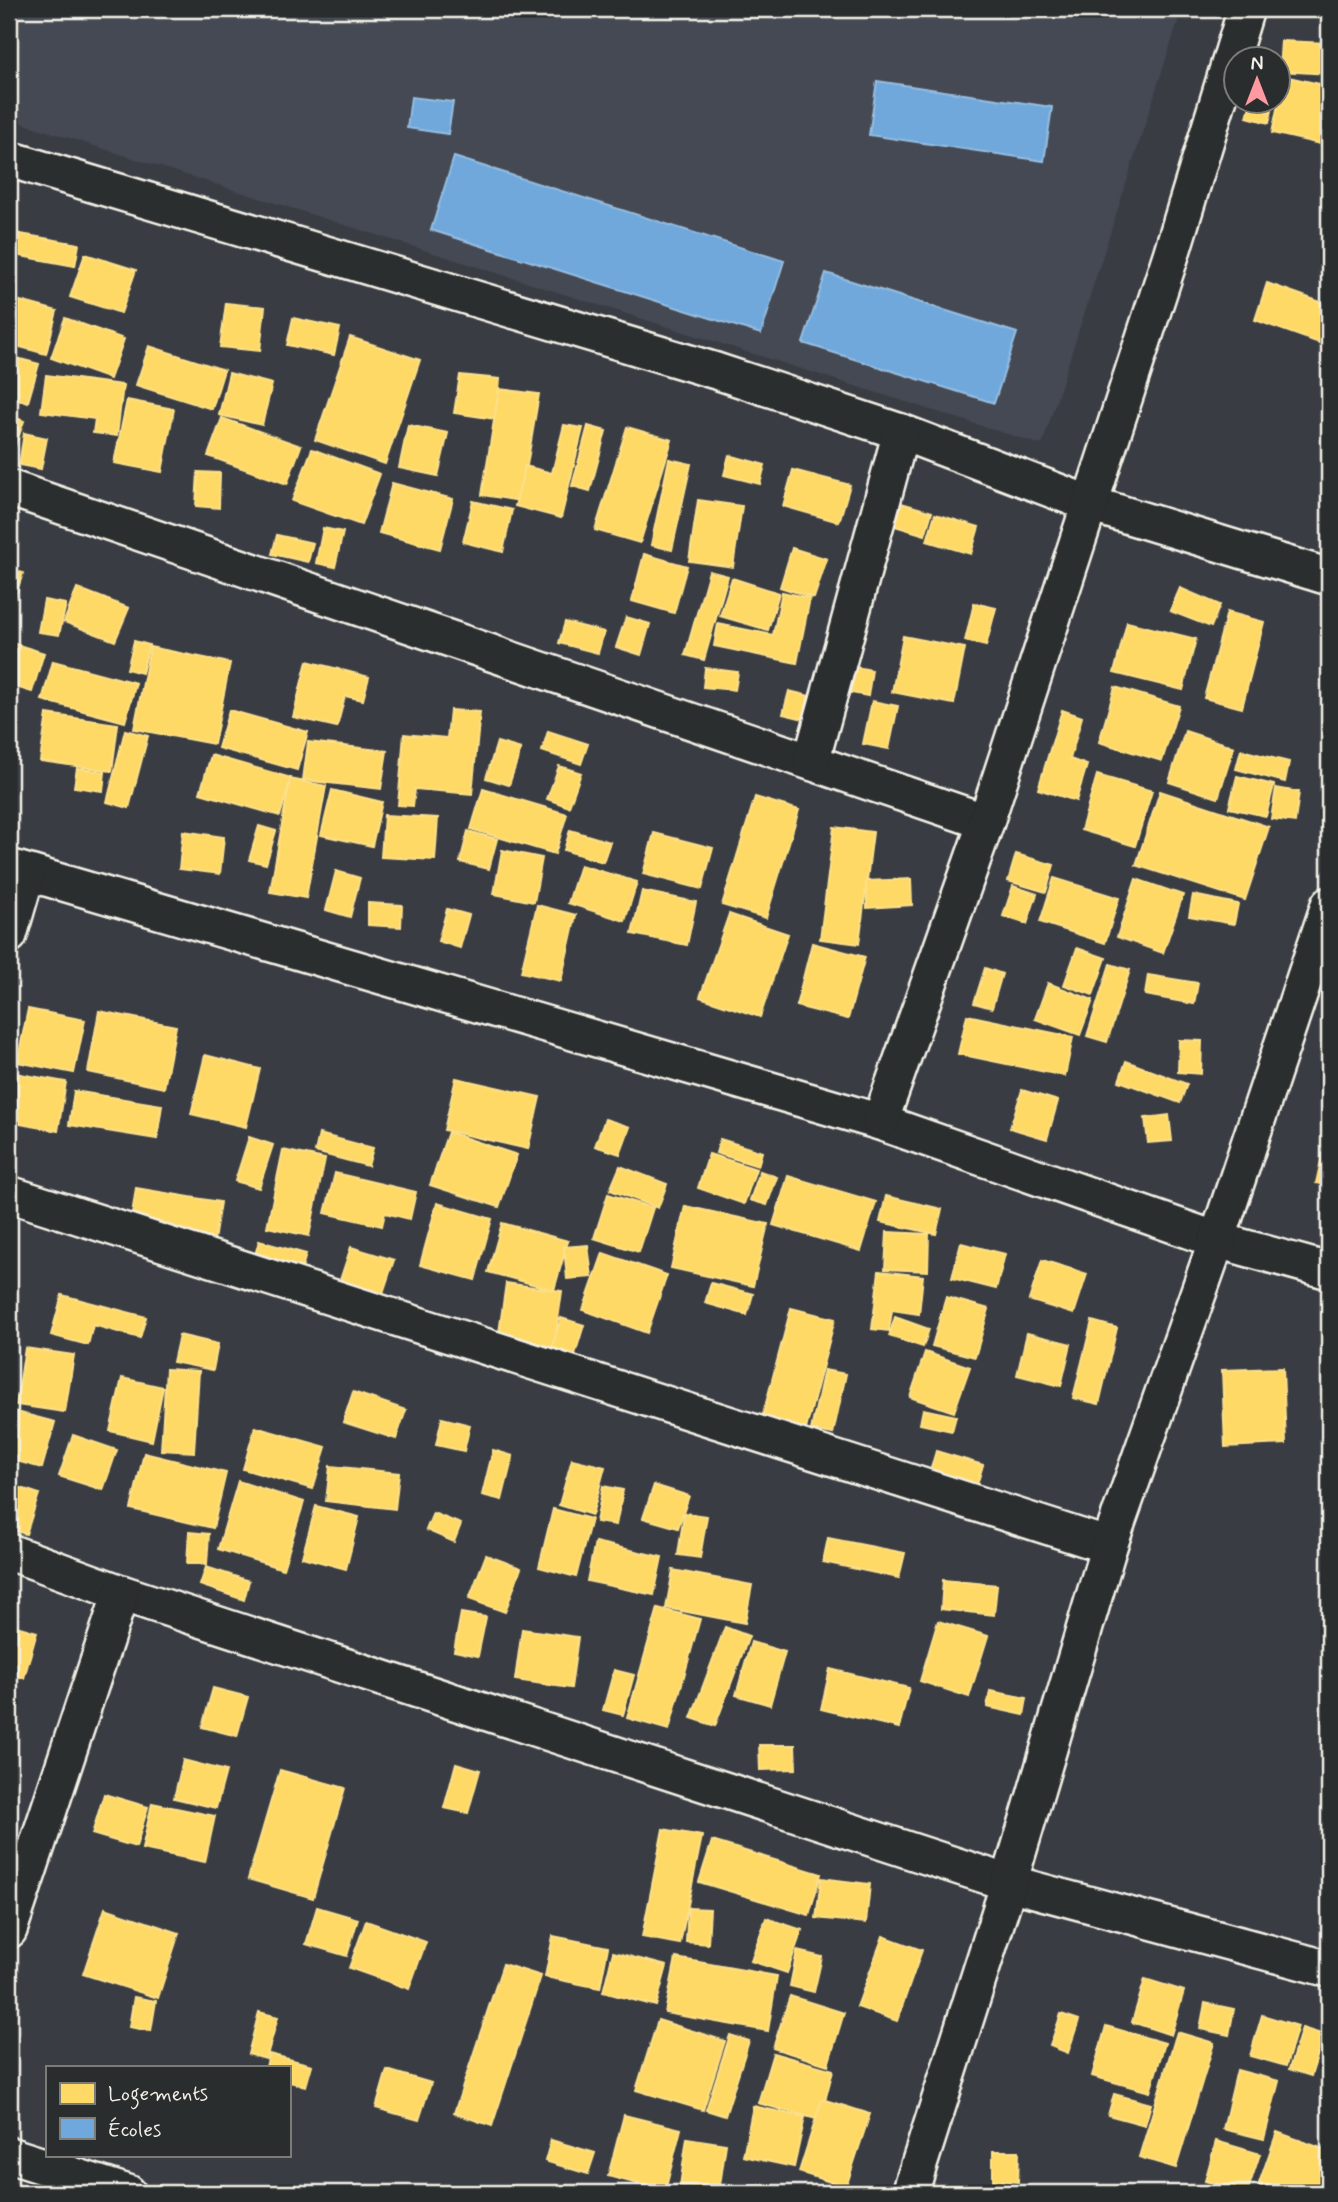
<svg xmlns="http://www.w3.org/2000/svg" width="1338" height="2202" viewBox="0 0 1338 2202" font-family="Mynerve,sans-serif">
<rect width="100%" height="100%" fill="#393d43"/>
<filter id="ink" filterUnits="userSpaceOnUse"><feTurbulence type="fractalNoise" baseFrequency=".0143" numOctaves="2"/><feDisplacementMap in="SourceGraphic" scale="14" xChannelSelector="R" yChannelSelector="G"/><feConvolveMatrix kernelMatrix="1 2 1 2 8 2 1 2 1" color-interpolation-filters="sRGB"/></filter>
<g filter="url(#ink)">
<polygon fill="#444852" points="9,9 1182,9 1042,445 9,119"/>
<g fill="#ffd966" stroke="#fce08d" stroke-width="2">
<polygon points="1281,41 1329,43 1329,74 1279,71"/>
<polygon points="1284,76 1329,86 1329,146 1272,133"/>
<polygon points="1251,102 1274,102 1269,123 1247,117"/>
<polygon points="9,232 79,244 75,266 9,254"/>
<polygon points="85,254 136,270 121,313 70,297"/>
<polygon points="1267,283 1329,305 1329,325 1322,344 1255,320"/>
<polygon points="9,298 57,311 46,354 9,344"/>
<polygon points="226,303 265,307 260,351 220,347"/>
<polygon points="65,318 124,339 110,379 51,358"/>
<polygon points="293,318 340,328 334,355 287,345"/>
<polygon points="350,337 420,360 385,464 315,440"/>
<polygon points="149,346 224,370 212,409 136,385"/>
<polygon points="9,356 39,364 28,402 9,397"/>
<polygon points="229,373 272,384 262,425 219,415"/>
<polygon points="46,375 123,385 117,436 93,433 95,419 41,412"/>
<polygon points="460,375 500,379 496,419 454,413"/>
<polygon points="499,389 539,394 521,501 482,495"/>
<polygon points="127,400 174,409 162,472 114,463"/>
<polygon points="9,415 24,421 9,464"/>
<polygon points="222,418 301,446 287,484 208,456"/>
<polygon points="408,425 448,433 438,476 399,468"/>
<polygon points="564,425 583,428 561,518 515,506 525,466 552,473"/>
<polygon points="588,426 606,431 590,491 572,486"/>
<polygon points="627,427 672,440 640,543 595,530"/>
<polygon points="24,433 47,438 41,469 19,465"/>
<polygon points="312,449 380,474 361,525 292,501"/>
<polygon points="729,455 765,465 760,484 724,475"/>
<polygon points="669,459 691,464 672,550 651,545"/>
<polygon points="793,470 850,485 839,522 783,506"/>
<polygon points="198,472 220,473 219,508 196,506"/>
<polygon points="392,483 453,499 440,549 379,533"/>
<polygon points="698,500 742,506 733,567 689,561"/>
<polygon points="891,500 932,512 925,535 885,523"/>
<polygon points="473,501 512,510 503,552 463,542"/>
<polygon points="935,514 979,527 971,554 927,541"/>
<polygon points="323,528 343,532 335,567 316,563"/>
<polygon points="277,535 313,543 308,562 272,554"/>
<polygon points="792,548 827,559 814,598 780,587"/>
<polygon points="644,554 687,566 674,613 632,601"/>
<polygon points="9,568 23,573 13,603 9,602"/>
<polygon points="709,571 728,576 704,660 685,655"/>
<polygon points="732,578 779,593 768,630 720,616"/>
<polygon points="77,588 129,608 115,641 64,622"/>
<polygon points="1180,588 1220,605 1211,627 1170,611"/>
<polygon points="782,592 810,598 797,663 714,646 718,624 773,635"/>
<polygon points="44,600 66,604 59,635 38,632"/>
<polygon points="974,603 996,608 986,646 965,641"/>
<polygon points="1227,612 1264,622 1242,708 1204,698"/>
<polygon points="626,617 650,624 641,655 616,647"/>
<polygon points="565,622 604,632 598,653 559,643"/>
<polygon points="1127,622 1196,639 1183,690 1114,673"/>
<polygon points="903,636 965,648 954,704 892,692"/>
<polygon points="134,641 149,645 142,673 127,669"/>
<polygon points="9,642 44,653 32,692 9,685"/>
<polygon points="150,647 230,663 214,744 134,729"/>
<polygon points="53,661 136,683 125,722 42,700"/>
<polygon points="307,661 369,677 363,700 345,696 337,727 293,717"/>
<polygon points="850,666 872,670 868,696 846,692"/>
<polygon points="705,668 738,672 735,690 703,687"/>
<polygon points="1115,687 1179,706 1162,761 1099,742"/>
<polygon points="789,691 826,700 821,723 783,714"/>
<polygon points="872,701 898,706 889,749 863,744"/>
<polygon points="229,710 308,732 297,770 218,748"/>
<polygon points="450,710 480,712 472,794 415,789 413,806 398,805 404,734 447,738"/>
<polygon points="1062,710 1082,717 1070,759 1087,765 1076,801 1038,789"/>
<polygon points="47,714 118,724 112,771 40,761"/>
<polygon points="125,730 148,736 129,808 107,802"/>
<polygon points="548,731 588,744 581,764 542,751"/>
<polygon points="1185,731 1234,747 1218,798 1169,782"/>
<polygon points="308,742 387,751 381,789 303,780"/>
<polygon points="497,742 521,749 509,785 486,778"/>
<polygon points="1241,750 1289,762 1285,782 1236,769"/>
<polygon points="211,755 291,778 280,816 200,793"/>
<polygon points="559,766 581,773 569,807 547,799"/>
<polygon points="77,768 105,772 103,791 74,787"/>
<polygon points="1097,775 1152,791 1135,846 1081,830"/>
<polygon points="1237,776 1274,785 1266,816 1229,808"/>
<polygon points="290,779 326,786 306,898 270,892"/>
<polygon points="1276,788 1299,792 1295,822 1271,819"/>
<polygon points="483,789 567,814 555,854 471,829"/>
<polygon points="332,790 382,802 372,846 321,835"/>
<polygon points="1160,791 1269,827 1245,900 1136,865"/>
<polygon points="755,797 799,810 766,918 722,905"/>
<polygon points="384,815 438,818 435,860 381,857"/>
<polygon points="259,826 276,831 266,864 249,860"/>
<polygon points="834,827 873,832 859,944 820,939"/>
<polygon points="570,830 610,842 603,862 564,850"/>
<polygon points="183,831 224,837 220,874 179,869"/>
<polygon points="468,831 497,839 489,869 460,862"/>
<polygon points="654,833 713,848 702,889 643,874"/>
<polygon points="502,850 542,858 534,902 494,894"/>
<polygon points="1016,854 1054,865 1046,892 1008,881"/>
<polygon points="580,865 637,882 625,921 568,903"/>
<polygon points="336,871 360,878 350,917 326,910"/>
<polygon points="1054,878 1119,898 1105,943 1040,922"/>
<polygon points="911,879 912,905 867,908 866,881"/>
<polygon points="1136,879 1183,895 1163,953 1117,937"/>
<polygon points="1013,886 1037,894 1027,924 1003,916"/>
<polygon points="642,891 696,902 687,945 632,934"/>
<polygon points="1193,895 1238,904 1234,924 1189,916"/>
<polygon points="368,903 402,905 401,927 368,925"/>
<polygon points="537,905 576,915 561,981 521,972"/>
<polygon points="447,909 469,915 460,948 438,941"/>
<polygon points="729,914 788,934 760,1017 700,997"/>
<polygon points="812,943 865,957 848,1019 796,1006"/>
<polygon points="1077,948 1106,958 1093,995 1064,985"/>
<polygon points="1110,964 1130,970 1107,1042 1087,1036"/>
<polygon points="985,968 1002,974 992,1008 974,1003"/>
<polygon points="1148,975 1198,983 1194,1004 1145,995"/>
<polygon points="1048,983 1093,1000 1080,1035 1035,1019"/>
<polygon points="28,1009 85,1020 74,1073 17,1062"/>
<polygon points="99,1011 176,1026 164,1088 88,1072"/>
<polygon points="967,1015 1073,1037 1065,1076 958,1054"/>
<polygon points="1179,1040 1202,1041 1201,1074 1178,1072"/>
<polygon points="205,1055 260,1069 246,1127 191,1114"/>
<polygon points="1126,1061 1187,1084 1180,1103 1119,1081"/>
<polygon points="9,1072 66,1082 58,1131 9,1122"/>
<polygon points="456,1078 540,1097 528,1149 444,1130"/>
<polygon points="1022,1090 1058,1101 1047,1139 1010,1128"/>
<polygon points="74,1091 162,1105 157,1139 69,1125"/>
<polygon points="1169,1115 1172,1141 1148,1143 1145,1118"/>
<polygon points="605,1119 630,1127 620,1154 595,1146"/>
<polygon points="1328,1129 1329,1129 1329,1186 1316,1183"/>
<polygon points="448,1132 517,1155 499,1207 430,1185"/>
<polygon points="319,1134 373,1148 368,1166 315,1152"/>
<polygon points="249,1137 273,1145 259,1188 235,1181"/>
<polygon points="720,1139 762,1152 758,1166 716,1153"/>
<polygon points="283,1150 325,1159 309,1236 267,1227"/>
<polygon points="709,1154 756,1169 744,1204 698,1188"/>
<polygon points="620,1166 667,1184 658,1208 610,1190"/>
<polygon points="760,1171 777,1177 767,1205 750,1200"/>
<polygon points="335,1173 416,1192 410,1219 385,1213 382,1226 325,1213"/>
<polygon points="788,1176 876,1202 861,1251 773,1225"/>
<polygon points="136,1188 220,1202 214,1241 130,1228"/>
<polygon points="608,1194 653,1208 639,1252 594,1238"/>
<polygon points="886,1196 942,1209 936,1234 880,1222"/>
<polygon points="437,1203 492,1219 475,1280 420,1265"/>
<polygon points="685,1206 768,1224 753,1286 671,1268"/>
<polygon points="502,1223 568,1241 554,1290 488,1272"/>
<polygon points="887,1232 929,1234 928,1271 885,1269"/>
<polygon points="259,1241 306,1254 300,1275 253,1262"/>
<polygon points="961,1243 1005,1254 996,1289 952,1278"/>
<polygon points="588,1245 592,1277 567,1279 564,1247"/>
<polygon points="351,1247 394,1260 380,1302 337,1289"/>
<polygon points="603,1253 667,1275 647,1333 583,1310"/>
<polygon points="1042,1260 1087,1274 1074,1314 1029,1300"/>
<polygon points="879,1271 923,1276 919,1314 892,1310 889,1331 872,1329"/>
<polygon points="506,1283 562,1291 553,1355 497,1347"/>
<polygon points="711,1283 753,1294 747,1315 705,1303"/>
<polygon points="62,1295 146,1317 140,1338 93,1325 88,1345 51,1335"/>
<polygon points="946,1297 989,1309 975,1357 932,1346"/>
<polygon points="791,1308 835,1319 805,1433 761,1422"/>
<polygon points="895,1317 929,1329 923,1347 889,1336"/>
<polygon points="561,1318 584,1325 573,1361 550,1354"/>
<polygon points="1092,1321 1117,1328 1099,1404 1073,1398"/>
<polygon points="1027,1333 1071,1344 1061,1386 1017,1375"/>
<polygon points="179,1335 218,1344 213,1370 173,1362"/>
<polygon points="25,1348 74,1355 65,1412 16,1405"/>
<polygon points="925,1352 970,1367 954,1412 910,1397"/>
<polygon points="1283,1368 1286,1444 1225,1447 1222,1370"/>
<polygon points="166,1369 199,1371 194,1452 161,1450"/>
<polygon points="824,1370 846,1374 833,1434 811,1430"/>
<polygon points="122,1378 163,1387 152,1441 110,1431"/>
<polygon points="353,1392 406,1410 396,1439 343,1422"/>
<polygon points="923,1409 956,1416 952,1431 920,1424"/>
<polygon points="9,1410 55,1422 42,1468 9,1459"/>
<polygon points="442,1418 470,1425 464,1451 436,1445"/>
<polygon points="255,1427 326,1447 313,1489 243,1469"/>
<polygon points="73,1435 117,1450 103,1490 59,1476"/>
<polygon points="493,1450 513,1456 502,1500 482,1495"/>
<polygon points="936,1451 983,1465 976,1488 929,1475"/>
<polygon points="144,1453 226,1473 213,1528 131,1509"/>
<polygon points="572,1459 605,1467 592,1515 559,1505"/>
<polygon points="330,1466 399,1473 395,1509 326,1501"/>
<polygon points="238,1481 304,1502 283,1569 218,1549"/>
<polygon points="9,1484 39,1494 26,1534 9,1529"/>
<polygon points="654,1485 689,1496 678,1528 643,1518"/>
<polygon points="603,1486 623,1490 616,1525 596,1522"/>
<polygon points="316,1506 359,1517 346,1569 302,1557"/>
<polygon points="553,1509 591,1519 576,1577 539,1567"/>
<polygon points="433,1513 461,1524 454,1542 426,1530"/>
<polygon points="684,1513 707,1516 700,1558 678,1555"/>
<polygon points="189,1532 209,1534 207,1564 187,1563"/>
<polygon points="828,1538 905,1553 899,1578 823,1562"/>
<polygon points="595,1542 662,1557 654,1595 587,1581"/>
<polygon points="486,1555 521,1568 505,1612 469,1599"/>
<polygon points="206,1567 249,1581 244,1600 200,1585"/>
<polygon points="673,1570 752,1585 745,1623 666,1608"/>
<polygon points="943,1580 997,1585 994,1615 941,1609"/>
<polygon points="658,1608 700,1619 669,1730 627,1718"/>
<polygon points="461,1613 486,1617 478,1656 454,1651"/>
<polygon points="938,1621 988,1636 969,1697 920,1681"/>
<polygon points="9,1624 37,1632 24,1678 9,1674"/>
<polygon points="725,1627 749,1636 715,1726 691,1718"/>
<polygon points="522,1629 578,1637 571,1688 515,1680"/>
<polygon points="751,1642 785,1652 770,1705 736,1695"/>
<polygon points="830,1669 909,1688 899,1728 821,1709"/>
<polygon points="614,1670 634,1675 623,1715 603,1710"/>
<polygon points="213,1688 248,1697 237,1736 202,1727"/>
<polygon points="990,1691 1027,1698 1024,1715 987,1707"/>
<polygon points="759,1745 795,1745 796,1769 760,1770"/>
<polygon points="183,1760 226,1771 216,1808 174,1798"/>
<polygon points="456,1763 480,1770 468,1813 444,1808"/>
<polygon points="280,1770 345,1788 313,1898 248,1879"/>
<polygon points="104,1794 148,1807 136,1847 92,1834"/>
<polygon points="152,1803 215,1816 205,1862 142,1849"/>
<polygon points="663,1829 702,1836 680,1944 642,1937"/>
<polygon points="712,1841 821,1874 809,1915 699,1882"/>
<polygon points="821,1878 870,1884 866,1923 816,1918"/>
<polygon points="317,1907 358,1919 347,1956 306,1944"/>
<polygon points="105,1908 179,1933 158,1998 83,1974"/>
<polygon points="688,1908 710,1909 708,1944 686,1942"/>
<polygon points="766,1918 802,1930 787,1973 751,1961"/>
<polygon points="366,1921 426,1942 409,1989 349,1968"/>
<polygon points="553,1936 608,1947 600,1988 545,1977"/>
<polygon points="883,1936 922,1950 897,2021 857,2007"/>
<polygon points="797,1951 822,1957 814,1992 790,1986"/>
<polygon points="613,1952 667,1966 656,2006 603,1992"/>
<polygon points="676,1958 777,1976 768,2031 665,2013"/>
<polygon points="503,1964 541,1976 492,2126 454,2113"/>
<polygon points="1145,1979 1184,1991 1171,2035 1132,2022"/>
<polygon points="790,1996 844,2013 828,2065 773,2048"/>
<polygon points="134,1997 156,2001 151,2031 129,2027"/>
<polygon points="1205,2003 1234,2009 1229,2035 1200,2029"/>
<polygon points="259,2012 278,2017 266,2059 248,2054"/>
<polygon points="1061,2014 1079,2020 1068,2053 1050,2046"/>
<polygon points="1262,2015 1298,2026 1286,2066 1250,2056"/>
<polygon points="658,2020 725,2041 703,2110 636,2090"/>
<polygon points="1106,2026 1165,2043 1150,2092 1092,2076"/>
<polygon points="1302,2028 1324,2035 1311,2076 1289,2069"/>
<polygon points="1177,2032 1214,2043 1176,2168 1139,2157"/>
<polygon points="730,2035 749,2041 725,2116 706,2110"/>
<polygon points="773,2053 833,2070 820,2120 758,2103"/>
<polygon points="269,2054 312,2065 306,2086 289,2082 289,2067 266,2067"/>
<polygon points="387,2070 431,2083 419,2120 376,2108"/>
<polygon points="1237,2070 1279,2081 1264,2139 1223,2129"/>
<polygon points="1114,2094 1151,2104 1145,2125 1108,2115"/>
<polygon points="822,2099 870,2114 846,2187 799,2172"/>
<polygon points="753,2106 805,2117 794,2167 743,2156"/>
<polygon points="624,2115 681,2129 665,2191 608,2176"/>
<polygon points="1277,2132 1329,2151 1329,2193 1279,2193 1258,2186"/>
<polygon points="687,2138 726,2144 719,2192 680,2186"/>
<polygon points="551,2140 595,2153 588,2174 545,2161"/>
<polygon points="1216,2141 1260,2154 1247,2193 1205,2181"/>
<polygon points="993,2151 1019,2151 1018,2182 993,2180"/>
</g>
<g fill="#6fa8dc" stroke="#97bee0" stroke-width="2">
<polygon points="877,81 1052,107 1044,161 869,135"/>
<polygon points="411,97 453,102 448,134 407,128"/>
<polygon points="454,157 784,261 761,334 431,230"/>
<polygon points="826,273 1017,333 994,403 803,343"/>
</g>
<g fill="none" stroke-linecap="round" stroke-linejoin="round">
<g stroke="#f4f1e8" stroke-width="40">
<g id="street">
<polyline points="9,159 716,371 901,432 1090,504 1329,577"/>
<polyline points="9,488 986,822"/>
<polyline points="811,762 901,432"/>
<polyline points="9,867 880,1122 1217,1240 1329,1271"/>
<polyline points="9,935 27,873"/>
<polyline points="880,1122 986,822 1171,255 1246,9"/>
<polyline points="9,1194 1109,1546"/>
<polyline points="9,1552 121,1593 1009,1883 1329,1969"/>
<polyline points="9,1930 121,1593"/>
<polyline points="9,2155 128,2193"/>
<polyline points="910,2193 1009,1883 1109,1546 1217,1240 1329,905"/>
</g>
</g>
<use href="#street" stroke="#2a2d2e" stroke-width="35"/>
</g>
</g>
<rect width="1338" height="2202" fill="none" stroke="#2a2d2e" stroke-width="35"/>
<rect x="18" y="18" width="1303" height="2167" fill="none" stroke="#f4f1e8" stroke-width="2.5" filter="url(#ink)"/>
<rect x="46" y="2066" width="245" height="91" fill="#2a2d2e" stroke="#7b7b78" stroke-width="2"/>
<rect x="60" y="2083" width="35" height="21" fill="#ffd966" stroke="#7b7b78" stroke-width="2"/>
<text x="108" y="2100" font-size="21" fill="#f4f1e8">Logements</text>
<rect x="60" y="2118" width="35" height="21" fill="#6fa8dc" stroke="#7b7b78" stroke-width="2"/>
<text x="108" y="2136" font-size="21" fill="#f4f1e8">Écoles</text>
<g transform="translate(1257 80)"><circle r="33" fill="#2a2d2e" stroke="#7b7b78" stroke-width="2"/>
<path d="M0-5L12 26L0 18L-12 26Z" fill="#ff9aa2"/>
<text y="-10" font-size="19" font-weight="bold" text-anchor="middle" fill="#f4f1e8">N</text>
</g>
</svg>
